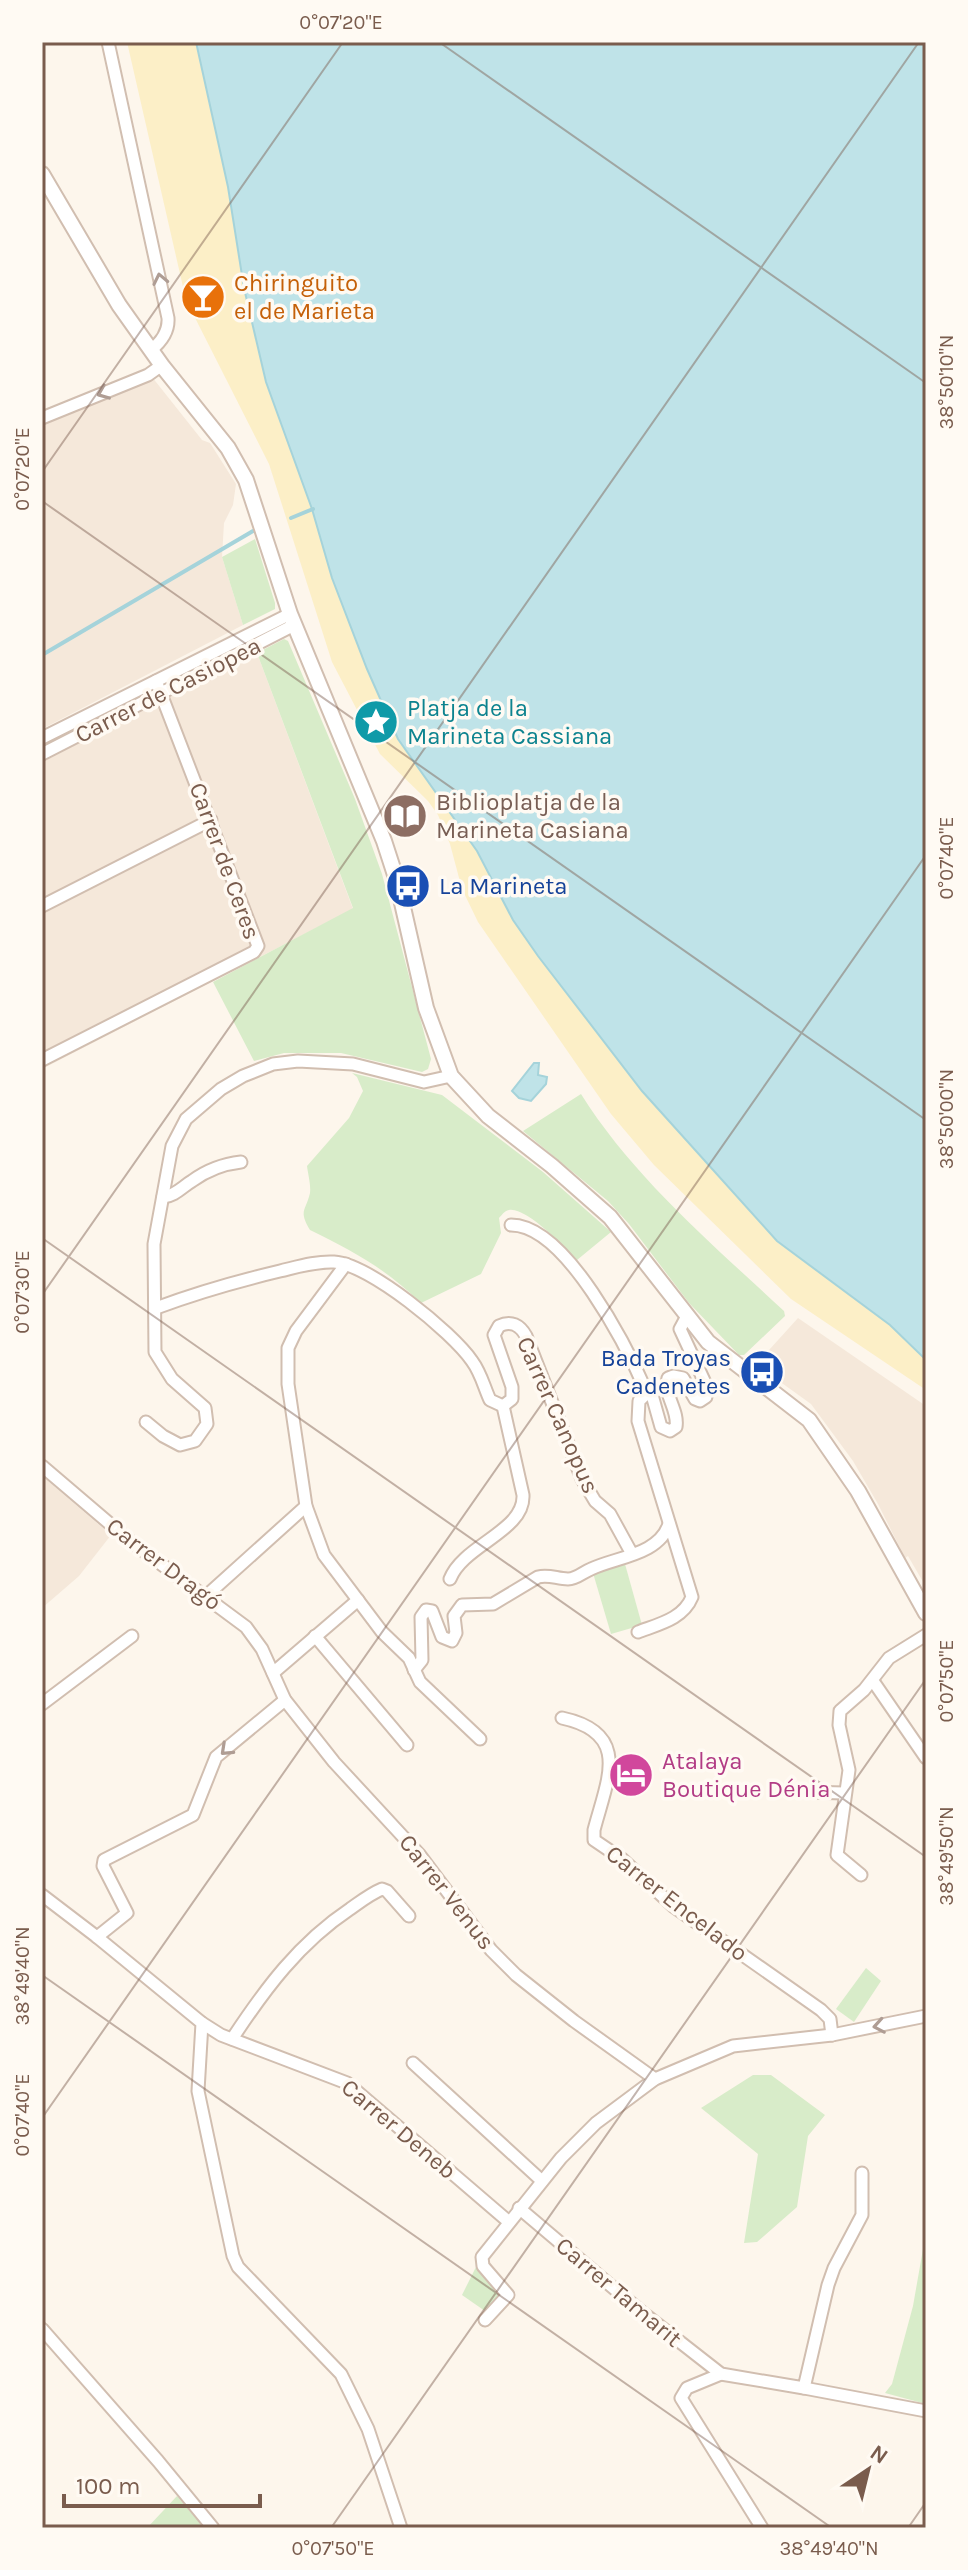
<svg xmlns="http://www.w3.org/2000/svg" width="968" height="2570" viewBox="0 0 968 2570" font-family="Karla,sans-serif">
<rect width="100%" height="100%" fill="#fdf6ec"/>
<g fill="#f5e8da">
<polygon points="152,377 202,440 210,443 236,484 233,505 224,523 222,557 243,625 42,729 42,424"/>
<polygon points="257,653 353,909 42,1069 42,762"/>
<polygon points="798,1318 926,1406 926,1587 908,1556 905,1558 878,1504 853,1461 811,1404 761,1368 760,1360"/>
<polygon points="42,1476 111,1535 79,1576 42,1608"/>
</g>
<g fill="#d8ecc9">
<polygon points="255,539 275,603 275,609 243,625 222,557"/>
<polygon points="284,639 288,641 355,799 382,874 431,1059 428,1069 422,1072 341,1053 284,1053 254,1061 213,982 353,908 257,653"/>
<path d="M352,1073L442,1095L543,1172L611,1232L577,1260C565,1248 527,1207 509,1210C504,1211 502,1215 499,1218L501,1233L481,1274L421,1303C386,1269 353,1251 310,1230C298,1210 306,1211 310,1193C311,1185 308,1174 307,1166L349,1118L363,1091L357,1077Z"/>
<path d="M581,1094C633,1177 712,1244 784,1311L785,1316L744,1355H739L689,1303L629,1224L608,1201L523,1131Z"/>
<polygon points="625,1564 642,1625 611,1634 593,1573"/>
<polygon points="866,1968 881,1981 854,2022 836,2009"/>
<polygon points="753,2075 771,2075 825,2115 808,2136 797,2207 757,2242 744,2243 758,2154 701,2108"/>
<polygon points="926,2232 926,2404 885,2393 892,2384 913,2306"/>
<polygon points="477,2265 498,2291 498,2296 485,2311 462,2295"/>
<polygon points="177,2496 204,2528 147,2528"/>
</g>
<polygon fill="#fcefc7" points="127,42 196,42 228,187 244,288 266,382 312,509 332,578 367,669 398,739 477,851 513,920 538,956 642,1091 777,1241 890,1325 926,1360 926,1390 791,1299 654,1165 611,1114 478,922 462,889 450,844 438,815 428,801 380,754 332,662 269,464 186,300"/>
<g fill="#bfe3e8" stroke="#a5d3da" stroke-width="2">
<polygon points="196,42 926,42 926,1360 890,1325 777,1241 642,1091 538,956 513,920 477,851 398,739 367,669 332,578 312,509 266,382 244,288 228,187"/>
<polygon points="534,1063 539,1063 538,1075 547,1077 546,1084 531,1101 519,1098 512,1091"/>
</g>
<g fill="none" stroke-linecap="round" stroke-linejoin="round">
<g stroke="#a5d3da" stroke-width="4">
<polyline points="291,518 313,509"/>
<polyline points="42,655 253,531"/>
</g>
<g stroke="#d1beb0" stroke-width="15">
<g id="minor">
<path d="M108,42L168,318C169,332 161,342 151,350"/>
<polyline points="42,418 148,375 162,365"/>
<polyline points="42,738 290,614"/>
<polyline points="42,754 294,625"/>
<polyline points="42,906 211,820"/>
<polyline points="42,1060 254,952 258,946 156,681"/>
<path d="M163,1197C175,1196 182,1187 192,1181C207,1170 223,1164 241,1162"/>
<path d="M511,1225C566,1225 628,1349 647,1393"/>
<polyline points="346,1264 296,1331 288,1348 288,1384 306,1506 324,1555 382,1632 409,1658 420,1682 480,1739"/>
<path d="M156,1308C196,1293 238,1281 280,1271C297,1267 316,1261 334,1262C369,1264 452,1332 472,1361C481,1373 484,1387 490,1400L503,1406"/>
<polyline points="146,1422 163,1436 180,1445 195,1441 207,1424 205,1408 172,1379 155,1352 154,1244 172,1146 186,1119 221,1089 243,1076 273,1064 298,1061 353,1064 424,1082 451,1076"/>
<polyline points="42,1466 130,1541 246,1627 262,1649 285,1700 334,1762 419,1854 491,1950 516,1975 574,2021 655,2079"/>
<path d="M450,1579C463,1545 525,1531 523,1495L503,1406L512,1399V1387L494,1335L499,1326C511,1320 520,1325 526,1336L582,1479L595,1501L610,1514L632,1554"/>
<polyline points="206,1596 306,1506"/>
<path d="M638,1632C659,1624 683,1619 692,1597L638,1421L639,1401L647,1393L652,1395L661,1427L670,1431L676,1427C679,1410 663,1395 668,1378L673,1376L683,1378L695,1399L700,1401L706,1397L707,1387L680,1329L687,1316"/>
<polyline points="315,1636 407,1745"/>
<path d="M414,1670L422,1660L421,1617L426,1610L432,1611L442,1637L452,1641L456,1633L454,1616L462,1605L493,1604L538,1577C549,1574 557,1579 568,1579C577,1579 583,1572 591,1569C616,1557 659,1555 669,1524"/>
<polyline points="273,1673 358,1600"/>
<polyline points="873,1681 926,1758"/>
<polyline points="42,1704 132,1636"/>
<path d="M562,1718C632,1733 607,1780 594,1830V1840L622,1859L673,1906L821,2010L830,2019L832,2035"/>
<polyline points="806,1792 844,1793"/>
<polyline points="861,1875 837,1855 849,1770 839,1725 840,1711 864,1690 889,1658 926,1635"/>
<polyline points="42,1895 97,1937 202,2023 198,2091 233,2256 238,2267 341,2374 368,2429 401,2528"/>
<polyline points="97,1937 127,1913 103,1866 104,1860 193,1815 216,1757 285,1700"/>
<polyline points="202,2023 221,2035 347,2083 509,2222"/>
<path d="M232,2039C265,1989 299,1943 350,1909C360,1902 370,1894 382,1889L387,1891L409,1916"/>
<polyline points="413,2063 542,2181"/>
<polyline points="519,2208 643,2313 721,2374 804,2388 828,2285 834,2268 862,2215 862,2173"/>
<polyline points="485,2320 508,2295 483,2266 482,2257 561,2158 596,2123 655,2079 733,2046 832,2035 926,2016"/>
<polyline points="42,2329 158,2461 213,2528"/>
<polyline points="721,2374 687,2388 681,2398 762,2528"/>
<polyline points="804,2388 926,2411"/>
</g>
</g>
<g stroke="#d1beb0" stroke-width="18">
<polyline id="tertiary" points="42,174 119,305 163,367 228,448 246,480 290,614 384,841 397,881 426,1008 451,1076 488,1116 552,1166 610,1217 708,1342 809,1420 858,1491 926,1613"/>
</g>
<use href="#minor" stroke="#fff" stroke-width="11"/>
<use href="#tertiary" stroke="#fff" stroke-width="14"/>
</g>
<defs><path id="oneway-chevron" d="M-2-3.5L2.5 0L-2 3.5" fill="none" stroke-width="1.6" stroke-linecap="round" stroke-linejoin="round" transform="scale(2)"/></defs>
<g stroke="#af9d94">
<use href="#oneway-chevron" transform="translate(160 279) rotate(-102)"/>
<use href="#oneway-chevron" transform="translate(103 393) rotate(158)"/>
<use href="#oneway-chevron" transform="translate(226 1750) rotate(137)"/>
<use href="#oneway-chevron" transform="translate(879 2026) rotate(170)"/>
</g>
<path fill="none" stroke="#7a5c4d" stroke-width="2" stroke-opacity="0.45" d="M439,42L926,383M42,472L343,42M42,501L926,1120M42,1238L926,1857M42,1295L919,42M42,1975L832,2528M42,2118L926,855M331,2528L926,1679M908,2528L926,2502"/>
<defs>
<g id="bar-disc" transform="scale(2.3)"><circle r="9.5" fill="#e8710a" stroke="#fffaf3"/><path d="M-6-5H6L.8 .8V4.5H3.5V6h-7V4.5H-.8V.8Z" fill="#fff"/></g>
<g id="sight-disc" transform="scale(2.3)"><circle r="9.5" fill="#0f9aa8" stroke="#fffaf3"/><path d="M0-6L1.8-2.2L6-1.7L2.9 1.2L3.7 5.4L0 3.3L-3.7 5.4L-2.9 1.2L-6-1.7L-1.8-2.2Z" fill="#fff"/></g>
<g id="library-disc" transform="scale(2.3)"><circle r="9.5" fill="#8d6e63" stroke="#fffaf3"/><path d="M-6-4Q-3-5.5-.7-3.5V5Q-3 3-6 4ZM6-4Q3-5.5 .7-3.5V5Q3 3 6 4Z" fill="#fff"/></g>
<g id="bus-disc" transform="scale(2.3)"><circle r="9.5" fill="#1a4fb4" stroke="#fffaf3"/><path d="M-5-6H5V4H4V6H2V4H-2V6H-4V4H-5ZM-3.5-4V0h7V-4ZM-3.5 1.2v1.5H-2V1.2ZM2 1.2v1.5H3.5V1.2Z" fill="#fff"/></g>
<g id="hotel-disc" transform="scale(2.3)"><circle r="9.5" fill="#d1479c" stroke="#fffaf3"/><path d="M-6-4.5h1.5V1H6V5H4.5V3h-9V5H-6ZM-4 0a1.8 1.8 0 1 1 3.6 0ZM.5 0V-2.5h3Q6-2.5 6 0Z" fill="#fff"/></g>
</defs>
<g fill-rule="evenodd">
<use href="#bar-disc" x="203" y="297"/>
<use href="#sight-disc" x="376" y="722"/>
<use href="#library-disc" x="405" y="816"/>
<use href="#bus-disc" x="408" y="886"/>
<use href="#bus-disc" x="762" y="1372"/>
<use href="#hotel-disc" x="631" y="1775"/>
</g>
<g text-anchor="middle" stroke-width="7" stroke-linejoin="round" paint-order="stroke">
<g font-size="24" fill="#c56008" stroke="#fffaf3" text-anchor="start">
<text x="234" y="291">Chiringuito<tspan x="234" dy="28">el de Marieta</tspan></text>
</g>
<g font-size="24" fill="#7a5c4d" stroke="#fffaf3">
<text transform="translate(168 690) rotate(-27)" y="8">Carrer de Casiopea</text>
<text transform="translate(225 861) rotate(70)" y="8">Carrer de Ceres</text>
<text transform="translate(558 1415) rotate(66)" y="8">Carrer Canopus</text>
<text transform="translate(164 1564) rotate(37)" y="8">Carrer Dragó</text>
<text transform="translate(447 1892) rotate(52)" y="8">Carrer Venus</text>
<text transform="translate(677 1903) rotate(38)" y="8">Carrer Encelado</text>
<text transform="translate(399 2129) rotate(40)" y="8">Carrer Deneb</text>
<text transform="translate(619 2292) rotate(40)" y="8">Carrer Tamarit</text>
</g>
<g font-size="24" fill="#0d838f" stroke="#fffaf3" text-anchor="start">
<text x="407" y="716">Platja de la<tspan x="407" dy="28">Marineta Cassiana</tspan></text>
</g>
<g font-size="24" fill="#785e54" stroke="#fffaf3" text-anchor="start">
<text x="436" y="810">Biblioplatja de la<tspan x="436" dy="28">Marineta Casiana</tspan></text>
</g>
<g font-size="24" fill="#164399" stroke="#fffaf3" text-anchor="start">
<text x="439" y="894">La Marineta</text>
<text x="731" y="1366" text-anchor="end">Bada Troyas<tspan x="731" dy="28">Cadenetes</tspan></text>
</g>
<g font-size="24" fill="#b23c85" stroke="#fffaf3" text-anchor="start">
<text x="662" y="1769">Atalaya<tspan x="662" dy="28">Boutique Dénia</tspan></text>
</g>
</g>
<rect width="968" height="2570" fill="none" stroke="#fffaf3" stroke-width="88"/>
<g transform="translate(868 2470) rotate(35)" stroke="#fffaf3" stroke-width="6" paint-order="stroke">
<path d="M0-6L14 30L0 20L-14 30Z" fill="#7a5c4d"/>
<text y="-12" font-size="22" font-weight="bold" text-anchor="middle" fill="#7a5c4d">N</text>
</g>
<path d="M64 2494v12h196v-12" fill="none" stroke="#7a5c4d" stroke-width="4"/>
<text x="76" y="2494" font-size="24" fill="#7a5c4d" stroke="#fffaf3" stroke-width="6" paint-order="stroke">100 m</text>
<rect x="44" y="44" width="880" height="2482" fill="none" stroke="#7a5c4d" stroke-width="3"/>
<g font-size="20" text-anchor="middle" fill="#7a5c4d">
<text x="341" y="29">0°07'20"E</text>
<text transform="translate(946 382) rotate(-90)" y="7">38°50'10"N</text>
<text transform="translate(22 469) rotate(-90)" y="7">0°07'20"E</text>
<text transform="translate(946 858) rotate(-90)" y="7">0°07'40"E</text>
<text transform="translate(946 1119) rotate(-90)" y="7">38°50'00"N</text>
<text transform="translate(22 1292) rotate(-90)" y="7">0°07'30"E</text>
<text transform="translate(946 1681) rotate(-90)" y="7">0°07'50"E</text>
<text transform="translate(946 1856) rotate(-90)" y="7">38°49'50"N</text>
<text transform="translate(22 1976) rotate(-90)" y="7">38°49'40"N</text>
<text transform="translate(22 2115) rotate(-90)" y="7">0°07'40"E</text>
<text x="333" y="2555">0°07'50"E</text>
<text x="829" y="2555">38°49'40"N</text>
</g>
</svg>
